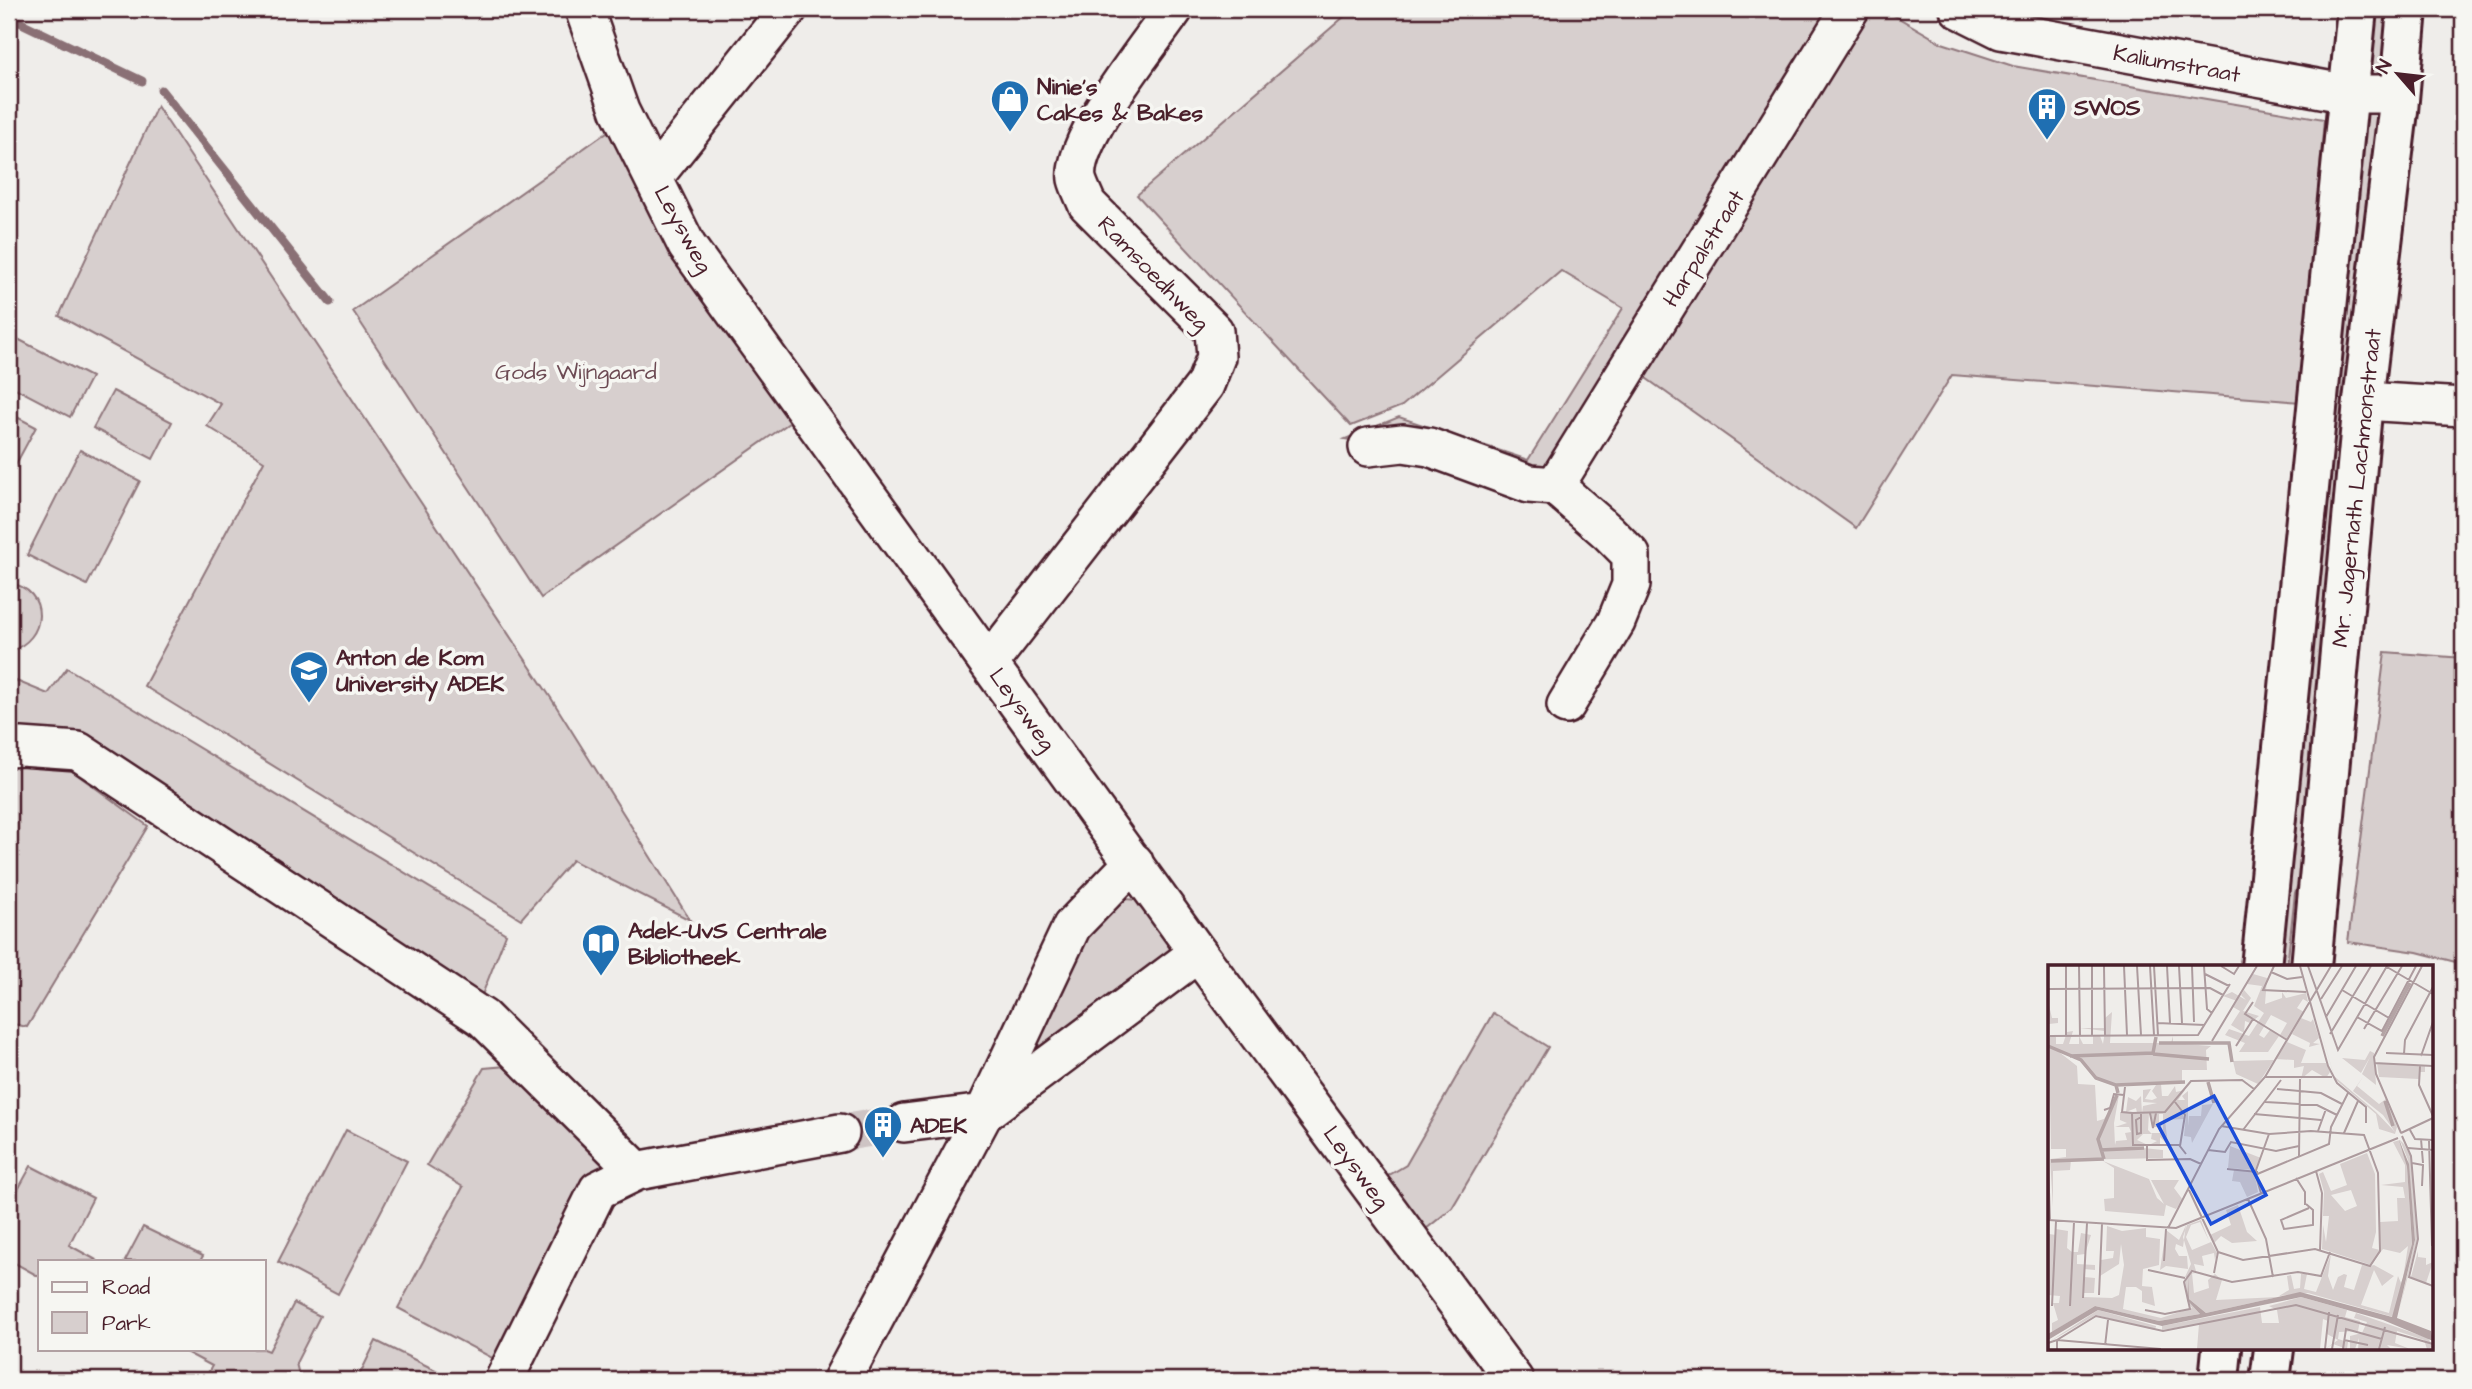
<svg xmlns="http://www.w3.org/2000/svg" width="2472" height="1389" viewBox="0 0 2472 1389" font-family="'Architects Daughter',sans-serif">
<rect width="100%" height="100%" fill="#efedea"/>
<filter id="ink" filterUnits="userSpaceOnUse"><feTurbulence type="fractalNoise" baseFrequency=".0143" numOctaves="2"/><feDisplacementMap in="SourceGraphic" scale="14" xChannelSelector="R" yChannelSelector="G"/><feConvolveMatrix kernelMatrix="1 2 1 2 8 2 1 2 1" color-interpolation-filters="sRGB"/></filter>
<g filter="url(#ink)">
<g fill="#d7cfce" stroke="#90777c" stroke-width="2">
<polygon points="1353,9 1841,9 1543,473 1345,439 1399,417 1528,460 1623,308 1561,271 1402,406 1351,426 1137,195"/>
<polygon points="1872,9 1883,9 1942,43 2013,66 2324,119 2301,402 1952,375 1856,528 1643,376"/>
<polygon points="2370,9 2391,9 2384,69 2375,75 2369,74"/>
<polygon points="157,106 551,698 690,920 572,860 521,919 144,686 264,461 207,426 221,404 59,316"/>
<polygon points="2375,110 2379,115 2301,875 2295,893 2287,967 2277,967 2363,111"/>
<polygon points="617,125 796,418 541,598 353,311"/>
<polygon points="10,335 91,377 70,417 9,385"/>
<polygon points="113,391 172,422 153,459 93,428"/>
<polygon points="9,413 36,427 9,477"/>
<polygon points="80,450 140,481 87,585 27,555"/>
<path d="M9,583C50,589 48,641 9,651Z"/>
<polygon points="2385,652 2463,658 2463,964 2417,952 2348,942"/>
<polygon points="67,668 506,934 480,1000 9,732 9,678 48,694"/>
<polygon points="9,763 61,763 148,826 27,1027 9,1023"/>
<polygon points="1126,899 1137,900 1172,939 1169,952 1040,1048 1030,1041 1092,921 1104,908"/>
<polygon points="1493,1013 1548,1047 1452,1208 1426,1229 1386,1177 1406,1165"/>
<polygon points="518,1065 619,1167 578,1189 494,1359 398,1308 463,1187 427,1165 484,1068"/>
<polygon points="346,1130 407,1161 338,1294 278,1262"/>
<polygon points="31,1166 93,1198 69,1245 98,1261 40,1261 40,1277 9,1260 9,1206"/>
<polygon points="143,1227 203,1256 200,1261 125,1261"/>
<polygon points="294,1303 320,1316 296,1363 299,1375 296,1380 204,1380 212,1366 180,1349 264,1349 269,1351"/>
<polygon points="376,1341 456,1380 357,1380"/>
</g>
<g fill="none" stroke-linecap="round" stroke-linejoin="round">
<g stroke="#8a6f74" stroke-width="9">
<polyline points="9,17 142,81"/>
<polyline points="161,90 330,302"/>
</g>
<polyline stroke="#cec4c4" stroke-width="37" stroke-dasharray="37 18" stroke-linecap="butt" points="840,1133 904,1123"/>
<g stroke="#4a1f2b" stroke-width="42">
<g id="minor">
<polyline points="584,9 620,111 687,246 1198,953 1514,1380"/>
<polyline points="1959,9 2001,30 2349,94 2399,94"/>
<polyline points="654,177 788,9"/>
<polyline points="2363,401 2463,407"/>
<polyline points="1368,447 1403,443 1429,447 1529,484 1555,486 1608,532 1631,555 1631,585 1616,622 1566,705"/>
<polyline points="1555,486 1850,9"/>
<path d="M990,662L1205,385L1216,357L1214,331L1087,204C1084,196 1079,187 1077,179C1071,140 1151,43 1174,9"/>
<polyline points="9,748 21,747 78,751 483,1018 637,1171"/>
<polyline points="904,1123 984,1113 1072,926 1134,862"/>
<polyline points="504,1380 598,1190 637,1171 840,1133"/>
<polyline points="842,1380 984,1113 1198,953"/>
</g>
</g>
<g stroke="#4a1f2b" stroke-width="44">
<g id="major">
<polyline points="2261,967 2357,9"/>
<polyline points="2311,967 2363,401 2398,111 2407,9"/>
<polyline points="2219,1380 2222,1349"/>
<polyline points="2270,1380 2274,1349"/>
</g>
</g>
<use href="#minor" stroke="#f6f6f2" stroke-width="37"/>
<use href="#major" stroke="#f6f6f2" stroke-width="38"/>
</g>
</g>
<defs>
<g id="shop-pin" transform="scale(2.0125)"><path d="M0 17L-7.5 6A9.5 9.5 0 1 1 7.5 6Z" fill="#1f6fb2" stroke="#f6f6f2"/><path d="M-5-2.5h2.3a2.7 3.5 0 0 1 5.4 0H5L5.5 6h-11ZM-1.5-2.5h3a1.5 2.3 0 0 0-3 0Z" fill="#fff"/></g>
<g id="building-pin" transform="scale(2.0125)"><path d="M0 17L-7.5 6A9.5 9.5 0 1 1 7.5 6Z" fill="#1f6fb2" stroke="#f6f6f2"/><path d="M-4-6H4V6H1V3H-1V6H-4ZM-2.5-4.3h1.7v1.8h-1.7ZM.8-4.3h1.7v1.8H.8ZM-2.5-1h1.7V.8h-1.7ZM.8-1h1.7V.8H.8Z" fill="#fff"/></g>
<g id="university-pin" transform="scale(2.0125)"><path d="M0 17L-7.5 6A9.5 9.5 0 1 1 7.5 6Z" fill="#1f6fb2" stroke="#f6f6f2"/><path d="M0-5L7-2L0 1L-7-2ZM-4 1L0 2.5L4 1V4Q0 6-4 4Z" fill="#fff"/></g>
<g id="library-pin" transform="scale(2.0125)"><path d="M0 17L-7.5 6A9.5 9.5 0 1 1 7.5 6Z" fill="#1f6fb2" stroke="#f6f6f2"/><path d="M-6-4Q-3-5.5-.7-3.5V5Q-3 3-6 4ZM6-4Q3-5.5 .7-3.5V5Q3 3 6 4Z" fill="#fff"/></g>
</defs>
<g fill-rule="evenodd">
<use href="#shop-pin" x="1010" y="99"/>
<use href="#building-pin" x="2047" y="107"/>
<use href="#university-pin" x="309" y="670"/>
<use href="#library-pin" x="601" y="943"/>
<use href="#building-pin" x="883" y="1125"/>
</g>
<g text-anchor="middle" stroke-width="7" stroke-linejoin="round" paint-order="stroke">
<g font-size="23" fill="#4a1f2b" stroke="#f6f6f2">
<text transform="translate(2177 63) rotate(10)" y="8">Kaliumstraat</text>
<text transform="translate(684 229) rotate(61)" y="8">Leysweg</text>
<text transform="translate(1703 248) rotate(-58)" y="8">Harpalstraat</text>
<text transform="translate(1154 273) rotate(46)" y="8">Ramsoedhweg</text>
<text transform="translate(2356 488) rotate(-84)" y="8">Mr. Jagernath Lachmonstraat</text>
<text transform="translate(1023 709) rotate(54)" y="8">Leysweg</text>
<text transform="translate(1357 1167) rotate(54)" y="8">Leysweg</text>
</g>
<g font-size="23" font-weight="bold" fill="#4a1f2b" stroke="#f6f6f2" text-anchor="start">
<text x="1037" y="94">Ninie's<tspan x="1037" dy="26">Cakes &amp; Bakes</tspan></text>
<text x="2074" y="115">SWOS</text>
<text x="336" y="665">Anton de Kom<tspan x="336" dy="26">University ADEK</tspan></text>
<text x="628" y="938">Adek-UvS Centrale<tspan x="628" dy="26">Bibliotheek</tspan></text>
<text x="910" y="1133">ADEK</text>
</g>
<g font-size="23" fill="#6d4b54" stroke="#f6f6f2">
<text x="576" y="379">Gods Wijngaard</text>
</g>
</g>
<g transform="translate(2048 965)">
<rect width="385" height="385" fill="#efedea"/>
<path d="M205,9L219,13L217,39L234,33V27L238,33L258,28L260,37L255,34L249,43L256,47L239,74L232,70L239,58L223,50L211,70L216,73L222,65L231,71L220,87H191L197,78L177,70L181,64L201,71L216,48L206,41L214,21L199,19ZM196,25L203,33L195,46L211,51L202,58L197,56L196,68L183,60L192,46L185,42L189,36L175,31L184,27L198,35L193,30ZM264,35L286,111L328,147L347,167L335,150L305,126L315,112L309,121L331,139L338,134L349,162L347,169L331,164L328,149L287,114ZM0,36L4,53H10V58L1,59V71L8,72V79H15L19,67L25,66L21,79H31V71L35,79H45V71H52L55,79L57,66L32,63H57V53L64,47L62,78H123L125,71V78L163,81L158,85L159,105H134V117L68,120L48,113L33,95L11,87L29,101L30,119L47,120L49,156L56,154L71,130L66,158L67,180L68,176L79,175L77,168L83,167L81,162H67L79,158L72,155V147L89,148L88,143L78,147L80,132L88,136L93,131L94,148L95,141L109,138L95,137V125L103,124L97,134L104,135L109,133L104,126L108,120L113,119L114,131H120L127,121L128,127L137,125L130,135H137L134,131L140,126V161L141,151H153L154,140L165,139L144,178L143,172L136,171L138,150L134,145L136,154L117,155L120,180L112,172V180H101L109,176L103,174L104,168H115V149H111V162H106L101,148L100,165L104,169H95L89,175L100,180L85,182L115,185V193L23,195L22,205L5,206V242L2,194L18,192V184H3ZM253,53L263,57L265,54L271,73L265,78L272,79L261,82L262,78L244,69ZM239,77L258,85L253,98H278L282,107L278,113L264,105L253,114L256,101L246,103V95L228,94ZM322,86L326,88L328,120L314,109L322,92L313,108L294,93L317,95ZM226,95L210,119L188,109L185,96ZM329,98L377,101V107H371V114L331,112ZM352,175L359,202L364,279L363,288L345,352L260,328L231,331L241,325L239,311L243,310L246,324L252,323L253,309H259L256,324L268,327L283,289L280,311L285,325L290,312L296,309L299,310L296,322L306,325L314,300L322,301L326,300L346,311L334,321L326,305L313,340L341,348L350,311L353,318L355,313L360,281L352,288L335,284L323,300L274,284L275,260L278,277L281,251H275L276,227L271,209L275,207L283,226L299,220L292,199L319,188L327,209L328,267L324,283L332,285V257L350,256L349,233H357L355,222L333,220L357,217V200L345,177L352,175L356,179L363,192L370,272L351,346L367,275L360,195ZM303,225L309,241L297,246L283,230ZM182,181L213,193L207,205L180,203ZM55,196L101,214L109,233L116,239L103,215H131L126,223L135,235L128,244L118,240L116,251L57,246L56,234L66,233V203ZM186,205L206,206L210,227L199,232L192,217L184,216ZM190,240L199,267L209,276L184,278L173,271L166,278L162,270L183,260L178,245ZM153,255L161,276L152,257L143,260L138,272L144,285L163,277L169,288L167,295L166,288L154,291L156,301L146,299L148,306L144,305L139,312H137L143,299L135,272L139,260ZM138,260L135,282L128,279L127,284L131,291H139L140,304L118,301L112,305L118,265L131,275ZM59,261L74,266L98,263V272L112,274L111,300L95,304L94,321L104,322L107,341L94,337V326L88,322H78L75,344L113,353L144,343L139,336L137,317L143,308L166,309L144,308L146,328L161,323L160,315L167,309L174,315L168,335L230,332L158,348L141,334L139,313V335L152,349L111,356L47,341L4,367V358L10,355L5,338H11L12,331L0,330L1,269L8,270V264L20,266L19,283L24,287H30L33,268L43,270L37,289L29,290V299L47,300V305L36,304V312L47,313L46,328H35V332L64,333L71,330L76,300L73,279L71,299L52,311L53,295L65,293L66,286H58ZM370,286V292L378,293V300L385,297L378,318L363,312ZM253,332L299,345L297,352L312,356L310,366L291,367L290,374L300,377L299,384L285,379L277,384L290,375L279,369L280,356L275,354L272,384H149L151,359L114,365V361L212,342L214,358H231L229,345L221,341ZM50,345L108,361L107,365L48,350L1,377ZM308,348L380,373L385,382L379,384L376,375L349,366L347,378L362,384L339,380L343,384H310L311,373L307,384H302V371L314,368L319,357L306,353Z" fill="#d7cfce" fill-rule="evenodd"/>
<path d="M351,175L361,199L367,275L349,353L383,366L385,376L335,355L253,332L114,361L50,345L0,375V369L47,341L111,356L152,349L139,335L140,313L141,334L158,348L252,327L344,352L364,279L359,202Z" fill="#b4a4a5"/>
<path fill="none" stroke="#b4a4a5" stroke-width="3.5" d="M334,71L362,18M111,78H181L184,97M0,81L33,95L48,113L68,120L70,128M105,89L161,94M22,91L105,88L108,72M160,117L166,138M68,120L137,117M337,136L345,161M52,185L96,183M56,194L50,174L69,130M3,196L56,194"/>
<path fill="none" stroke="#ad9b9e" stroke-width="2" d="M18,1V71M31,1L32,71M44,1V70M56,1L57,70M76,1L79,70M89,1L93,70M102,1L106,70M106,1L110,70M119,1L122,58M131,1L134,58M144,1L146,57M156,1L159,44L164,48M173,1L186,9L191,1M226,1L215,25L258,27M252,1L280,101L289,118L318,142V158M260,1L290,85L339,1M339,2L385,29M223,7L239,14L254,12M157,9L181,21M1,24L162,23L175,30M294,25L341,53M273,34L294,1M205,37L197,49L205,54M278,52L308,1M309,52L334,66L368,1M109,58L157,60M316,64L354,1M282,69L323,1M2,71L150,70L182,19M164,76L209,1M188,81L205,54L239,75M338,88L385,90M356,89L357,75L385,22M373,91L385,57M326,98L385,101M372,101L371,120L385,151M217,112H284M77,122L74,147L84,148L85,180H131L138,189M229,124L273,128L294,139M127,137L137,150L132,181M217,137L269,140L289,150M56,145L62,143L66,129L76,130M84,148L117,147L143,116L194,115L206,124M93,148V168L89,169L88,155L93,152M102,148L105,163L108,148M206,149L273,155M195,165L233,115M362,165L367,174L385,175M270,166L278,144M296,168L310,136M353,168L328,109L326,92L374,1M353,168L385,153M354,171L363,191L370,274L361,312L385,321M373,174L375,198M381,175L384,281M99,181V195L142,194L153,199M360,183L385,185M160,185L177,187L183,177L228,186L251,181M251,191L252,114M0,198L2,255M364,198L375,200L374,221M179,204L210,207M268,206L274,228L272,285M207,210L281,179L283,162L300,128M248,213L257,227V240M141,225L170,287L166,308M213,228L207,208L221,169M200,234L218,274L225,312M258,239L265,245V260L236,264L233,255L261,243M0,255L128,263L350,173M120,263L171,164L217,112L283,1M170,287L195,295L267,284L322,301L332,286L330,208L316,170L263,166L221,169L173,161M116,296L118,264M100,305L137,313M51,330L54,259M35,333L39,258M4,341L8,256M22,341L26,257M97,345L117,349L142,344L136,317L144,306L184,317L250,307L273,311L282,287M296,375L320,380M0,378L9,375L113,384M57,381L60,355M9,384V375L48,351L115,366L248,340L385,379M277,384L281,347M284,384L290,350M295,384L298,364L334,374M331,384L337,362"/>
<path fill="#1d4ed8" fill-opacity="0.15" stroke="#1d4ed8" stroke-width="3.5" d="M166,131L218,230L163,259L110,160Z"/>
<rect width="385" height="385" fill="none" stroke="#4a1f2b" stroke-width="3.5"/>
</g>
<rect width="2472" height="1389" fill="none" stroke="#f6f6f2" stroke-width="35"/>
<rect x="18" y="18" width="2437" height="1354" fill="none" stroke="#4a1f2b" stroke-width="2.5" filter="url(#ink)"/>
<rect x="38" y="1260" width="228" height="91" fill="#f6f6f2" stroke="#b1a0a2" stroke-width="2"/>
<rect x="52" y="1282" width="35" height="10" fill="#f6f6f2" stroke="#b1a0a2" stroke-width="2"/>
<text x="102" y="1294" font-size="21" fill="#4a1f2b">Road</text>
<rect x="52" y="1312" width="35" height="21" fill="#d7cfce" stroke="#b1a0a2" stroke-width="2"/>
<text x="102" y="1330" font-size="21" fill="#4a1f2b">Park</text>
<g transform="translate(2398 74) rotate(298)" stroke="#f6f6f2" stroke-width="5" paint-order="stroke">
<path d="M0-5L12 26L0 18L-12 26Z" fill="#4a1f2b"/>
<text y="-10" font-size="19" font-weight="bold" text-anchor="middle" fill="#4a1f2b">N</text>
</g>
</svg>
